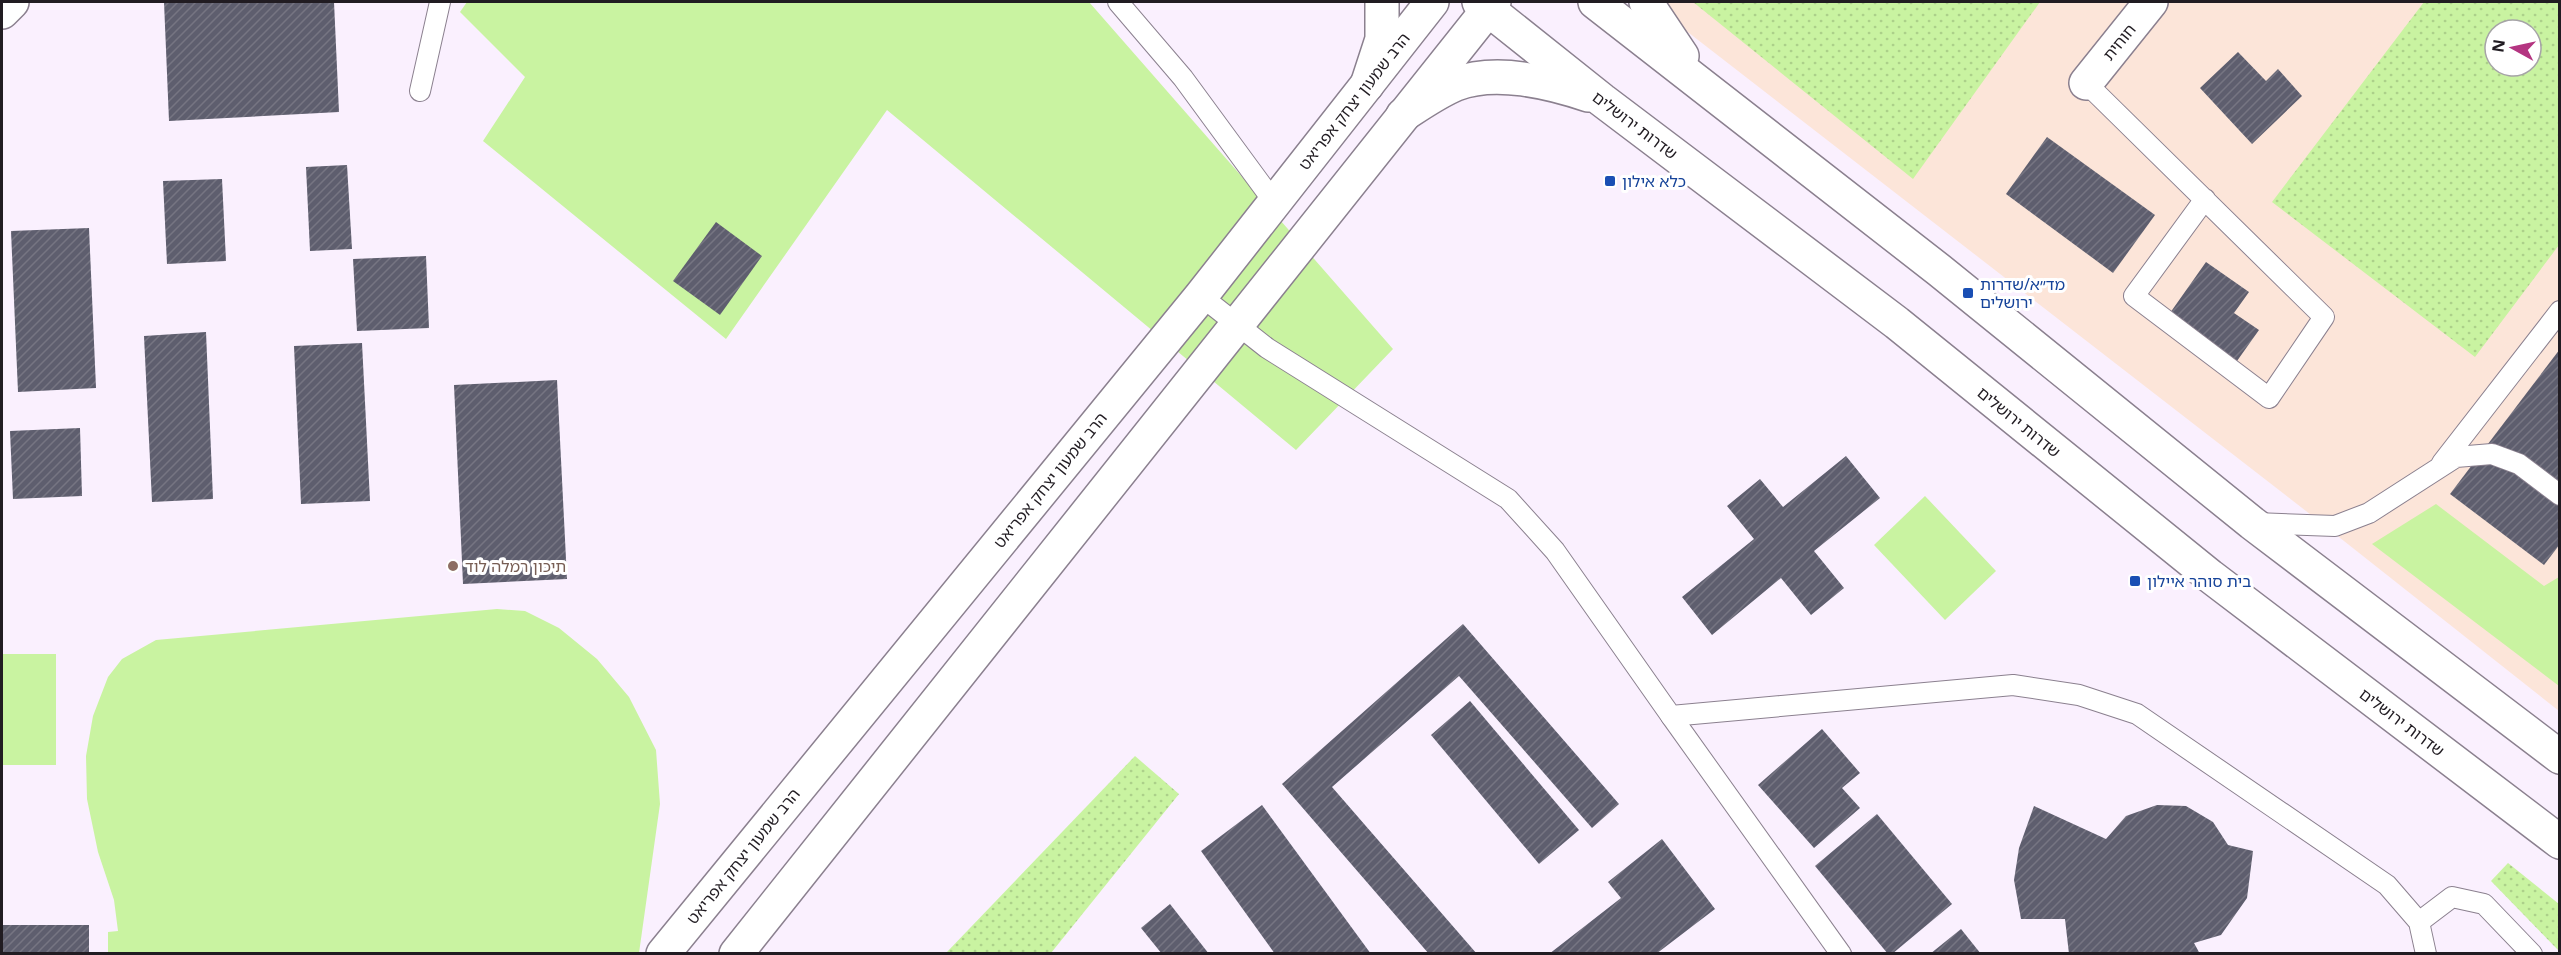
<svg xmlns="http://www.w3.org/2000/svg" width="2561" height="955" viewBox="0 0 2561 955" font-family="Georgia,'Noto Sans Hebrew',serif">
<defs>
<pattern id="grass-dots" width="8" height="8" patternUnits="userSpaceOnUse" patternTransform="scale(1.5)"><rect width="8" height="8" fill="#c9f3a1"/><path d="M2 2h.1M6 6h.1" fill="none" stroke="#acd08a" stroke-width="1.8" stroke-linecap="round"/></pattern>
<pattern id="building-hatch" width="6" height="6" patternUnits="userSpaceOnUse" patternTransform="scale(1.5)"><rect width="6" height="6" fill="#5e5e6e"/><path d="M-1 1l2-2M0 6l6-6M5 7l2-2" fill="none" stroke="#767582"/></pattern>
</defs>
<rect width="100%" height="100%" fill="#faf0fe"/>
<path fill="#fce5d9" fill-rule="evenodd" d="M1649,2H2559V711L2306,511ZM2495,30H2531V66H2495Z"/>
<g fill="url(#grass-dots)" fill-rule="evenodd">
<polygon points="1693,2 2040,2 1913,179"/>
<path d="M2424,2H2559V245L2475,357L2272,202ZM2495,30H2531V66H2495Z"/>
<polygon points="1135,756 1179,794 1051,953 946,953"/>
<polygon points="2508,863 2559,904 2559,951 2491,881"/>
</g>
<g fill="#c9f3a1">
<polygon points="467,2 1089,2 1393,349 1296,450 887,110 726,339 483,141 525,77 460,12"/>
<polygon points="1925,496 1996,571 1945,620 1874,545"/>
<polygon points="2436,504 2544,586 2559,577 2559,686 2372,544"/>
<polygon points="497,609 525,611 559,628 597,659 629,697 656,750 660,804 639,953 108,953 108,932 118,931 114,900 98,852 87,799 86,756 93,716 108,677 122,659 156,640"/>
<rect x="2" y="654" width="54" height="111"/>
</g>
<g fill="url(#building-hatch)">
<polygon points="164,2 334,2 339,112 169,121"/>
<polygon points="2238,52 2266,81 2278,69 2302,96 2252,144 2200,88"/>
<polygon points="2047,137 2155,215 2113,273 2006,194"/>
<polygon points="347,165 352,249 310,251 306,167"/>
<polygon points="222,179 226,261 167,264 163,181"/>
<polygon points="716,222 762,256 720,315 673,281"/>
<polygon points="89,228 96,388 18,392 11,231"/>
<polygon points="426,256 429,328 357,331 353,259"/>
<polygon points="2206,262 2249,292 2234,313 2259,330 2237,361 2170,313"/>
<polygon points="206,332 213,499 152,502 144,336"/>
<polygon points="362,343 370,501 301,504 294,346"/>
<polygon points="2560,349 2560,544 2544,565 2450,494"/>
<polygon points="557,380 567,579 463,584 454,385"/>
<polygon points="80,428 82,496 13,499 10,431"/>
<polygon points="1846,456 1880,498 1814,551 1844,588 1811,615 1781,578 1712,635 1682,597 1754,539 1727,506 1760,479 1783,507"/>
<polygon points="1463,624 1619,804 1592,828 1459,676 1332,787 1477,954 1429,954 1282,784"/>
<polygon points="1470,701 1579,830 1539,864 1431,735"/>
<polygon points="1822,729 1860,773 1842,788 1860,808 1814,848 1758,785"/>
<polygon points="1262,805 1371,954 1275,954 1201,851"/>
<polygon points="2157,805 2186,806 2213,822 2228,845 2253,851 2247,898 2221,935 2194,943 2200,954 2069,954 2065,919 2021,919 2014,880 2019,848 2034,806 2106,839 2126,816"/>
<polygon points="1877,814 1952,904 1892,954 1888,954 1815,866"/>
<polygon points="1662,839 1715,909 1656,954 1549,954 1621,898 1608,882"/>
<polygon points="1170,904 1209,954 1162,954 1141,928"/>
<rect x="2" y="925" width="87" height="29"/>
<polygon points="1961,929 1981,954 1930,954"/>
</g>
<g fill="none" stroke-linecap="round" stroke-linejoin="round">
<g stroke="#8b808f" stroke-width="22">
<g id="service">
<polyline points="1118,2 1183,78 1274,202"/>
<polyline points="2086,83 2324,317 2269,398 2134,296 2205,199"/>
<polyline points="420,91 440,2"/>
<polyline points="1201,296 1267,348 1508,499 1555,551 1671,716 2013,685 2079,695 2137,714 2387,885 2419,922 2426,954"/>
<polyline points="2442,463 2560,311"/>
<polyline points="2255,523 2335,526 2369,513 2456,457 2492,454 2519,464 2560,495"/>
<polyline points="1671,716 1841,954"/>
<polyline points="2419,922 2452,897 2484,904 2532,954"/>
</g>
</g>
<g stroke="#8b808f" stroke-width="36">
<g id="minor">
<polyline points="2,12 12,2"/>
<polyline points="2086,83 2151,2"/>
</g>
</g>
<g stroke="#8b808f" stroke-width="36">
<g id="tertiary">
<polyline points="663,954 1201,296 1432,2"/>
<polyline points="736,954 1494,2"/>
</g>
</g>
<g stroke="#8b808f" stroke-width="36">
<g id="secondary">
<polyline points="1479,2 1602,100 1897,323 2210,576 2560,842"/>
<polyline points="1595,2 1939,270 2252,523 2560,757"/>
<polyline points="1646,2 1682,56"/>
<polyline points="1367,85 1382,39 1382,2"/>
<path d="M1403,115C1420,104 1437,92 1456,84C1495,69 1550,82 1588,95"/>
</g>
</g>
<use href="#service" stroke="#fff" stroke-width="20"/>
<use href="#minor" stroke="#fff" stroke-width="33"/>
<use href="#tertiary" stroke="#fff" stroke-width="33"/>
<use href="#secondary" stroke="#fff" stroke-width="33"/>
</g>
<g fill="#1a4fb4" stroke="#fff" stroke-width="2">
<rect x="1604" y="175" width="12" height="12" rx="3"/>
<rect x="1962" y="287" width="12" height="12" rx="3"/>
<rect x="2129" y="575" width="12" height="12" rx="3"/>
</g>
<circle fill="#8d6e63" stroke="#fff" stroke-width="2" cx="453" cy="566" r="6"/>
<g text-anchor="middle" stroke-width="6" stroke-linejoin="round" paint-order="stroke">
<g font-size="16" fill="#211c22" stroke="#fff">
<text transform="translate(2119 42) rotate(-51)" y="6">חוחית</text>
<text transform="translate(1354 101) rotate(-52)" y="6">הרב שמעון יצחק אפריאט</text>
<text transform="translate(1635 125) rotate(37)" y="6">שדרות ירושלים</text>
<text transform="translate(2019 422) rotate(39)" y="6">שדרות ירושלים</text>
<text transform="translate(1050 480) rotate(-51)" y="6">הרב שמעון יצחק אפריאט</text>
<text transform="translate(2402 722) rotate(37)" y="6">שדרות ירושלים</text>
<text transform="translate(743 856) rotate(-51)" y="6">הרב שמעון יצחק אפריאט</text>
</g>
<g font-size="16" fill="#164399" stroke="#fff" text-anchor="start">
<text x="1622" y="187">כלא אילון</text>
<text x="1980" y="290">מד״א/שדרות<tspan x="1980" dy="18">ירושלים</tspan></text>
<text x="2147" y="587">בית סוהר איילון</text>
</g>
<g font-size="16" fill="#785e54" stroke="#fff" text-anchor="start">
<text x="465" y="572">תיכון רמלה לוד</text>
</g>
</g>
<rect width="2561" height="955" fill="none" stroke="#211c22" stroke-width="6"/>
<g transform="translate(2513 48) rotate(278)"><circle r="28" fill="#ffffff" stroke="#a6a4a7" stroke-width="1.5"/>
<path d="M0-4.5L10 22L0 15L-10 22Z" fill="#b43581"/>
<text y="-9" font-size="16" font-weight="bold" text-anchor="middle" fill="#211c22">N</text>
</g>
</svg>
